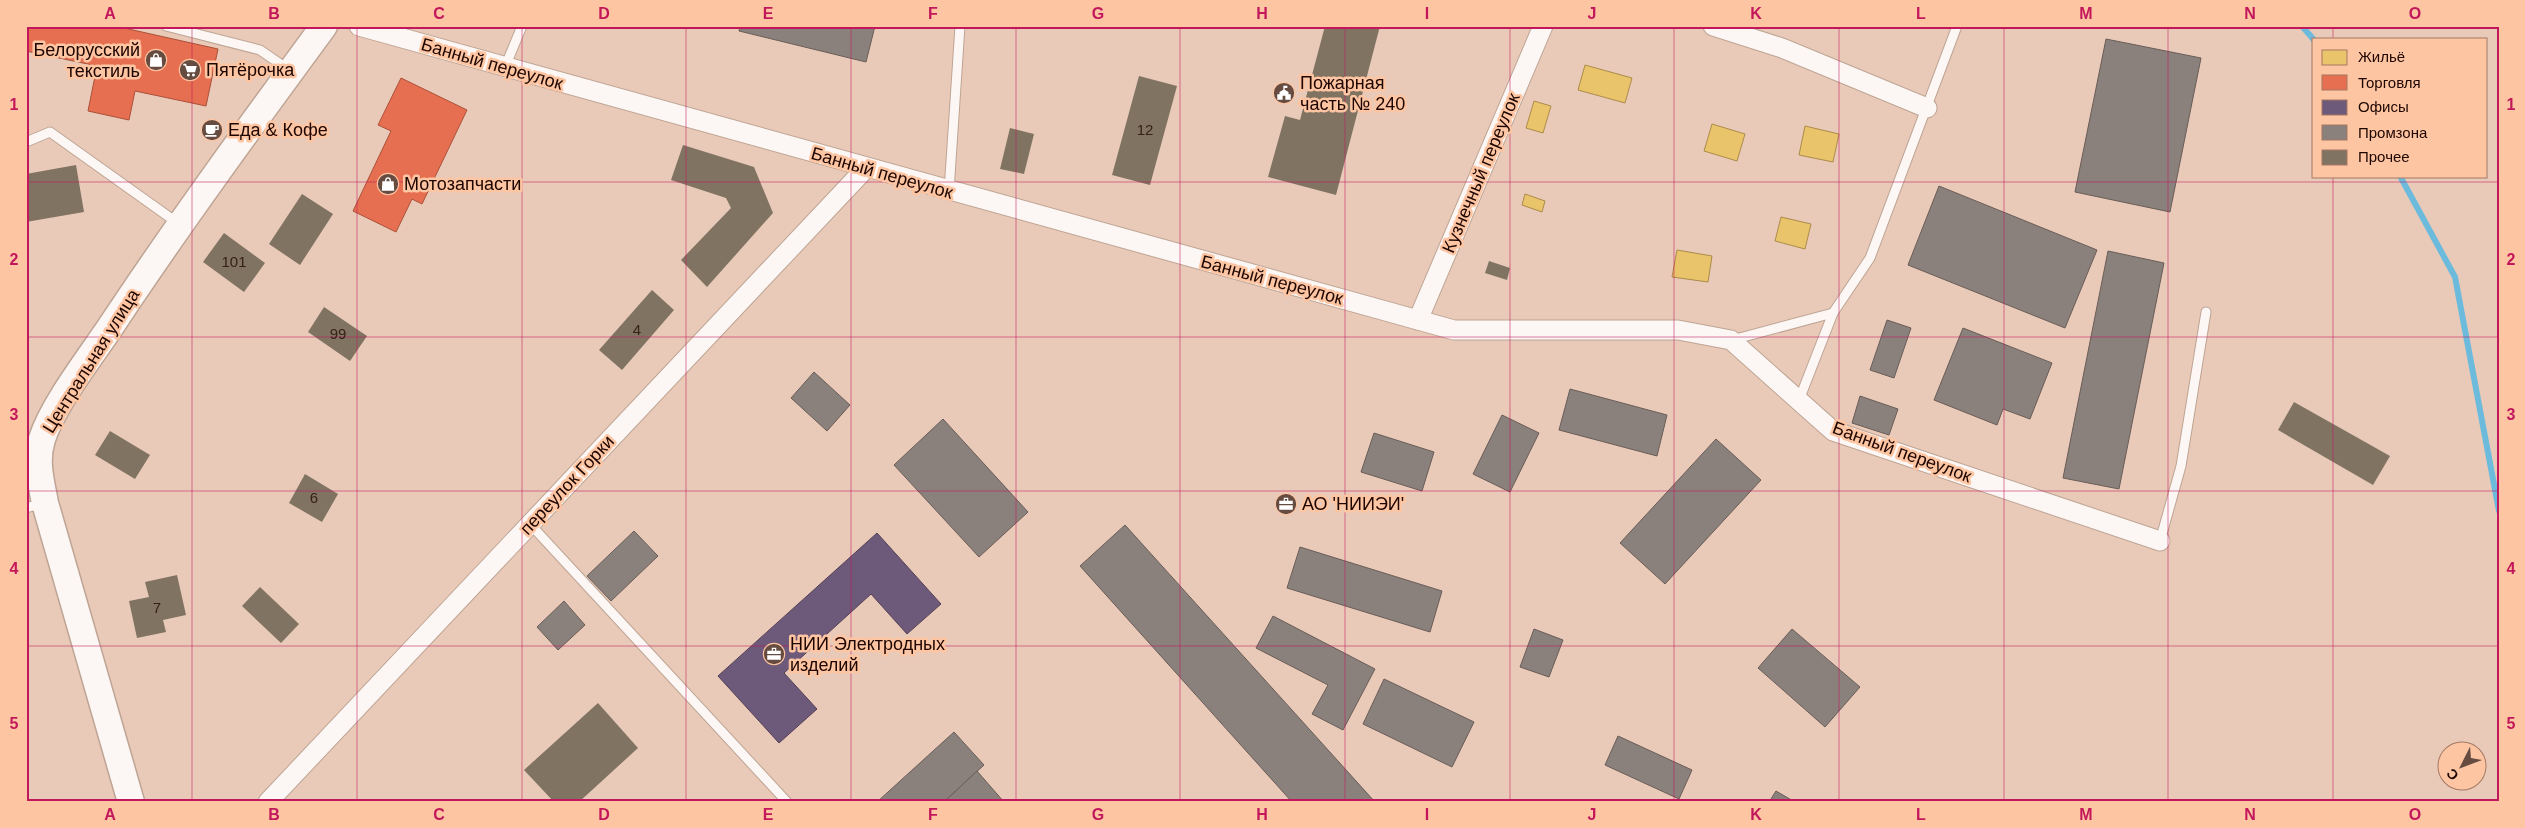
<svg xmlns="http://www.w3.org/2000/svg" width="2525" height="828" viewBox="0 0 2525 828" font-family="Helvetica,sans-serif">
<rect width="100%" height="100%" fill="#e9cab8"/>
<g fill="#e9c46a" stroke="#ac8b4a">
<polygon points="1585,65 1632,78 1625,103 1578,90"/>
<polygon points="1534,101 1551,106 1543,133 1526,128"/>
<polygon points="1712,124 1745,134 1737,161 1704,151"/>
<polygon points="1805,126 1839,134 1833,162 1799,155"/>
<polygon points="1525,194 1545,201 1542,212 1522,205"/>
<polygon points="1781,217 1811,224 1805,249 1775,241"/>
<polygon points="1677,250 1712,256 1708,282 1672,277"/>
</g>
<g fill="#e76f51" stroke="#ab5039">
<polygon points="26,26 115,26 218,49 206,106 135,91 129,120 88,111 97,66 26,51"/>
<polygon points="401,78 467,110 422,204 412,199 396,232 353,211 391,131 378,125"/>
</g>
<polygon fill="#6d597a" stroke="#554055" points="877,533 941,604 907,634 871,594 784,673 817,709 779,743 718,676"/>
<g fill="#8a817c" stroke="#6a5c57">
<polygon points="740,26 875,26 866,62 739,31"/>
<polygon points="2106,39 2201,58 2170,212 2075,192"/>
<polygon points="1939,186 2097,250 2065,328 1908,265"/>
<polygon points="2108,251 2164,263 2119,489 2063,478"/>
<polygon points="1887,320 1911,328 1894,378 1870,370"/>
<polygon points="1963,328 2052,363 2030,419 2003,409 1997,425 1934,400"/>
<polygon points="814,372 850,405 827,431 791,398"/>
<polygon points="1570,389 1667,415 1657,456 1559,430"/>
<polygon points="1860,396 1898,409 1889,435 1852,423"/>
<polygon points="1502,415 1539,433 1510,492 1473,474"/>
<polygon points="943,419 1028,512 979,557 894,465"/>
<polygon points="1374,433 1434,452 1422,491 1361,472"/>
<polygon points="1716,439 1761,480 1665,584 1620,543"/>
<polygon points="1125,525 1375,802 1292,802 1080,566"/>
<polygon points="634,531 658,556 611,601 587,576"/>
<polygon points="1300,547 1442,591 1430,632 1287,588"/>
<polygon points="564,601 585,625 558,650 537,627"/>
<polygon points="1273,616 1375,669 1343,730 1312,714 1328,685 1256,648"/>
<polygon points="1534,629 1563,640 1549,677 1520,667"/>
<polygon points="1792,629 1860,687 1825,727 1758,668"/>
<polygon points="1384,679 1474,722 1452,767 1363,724"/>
<polygon points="954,732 984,765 944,802 877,802"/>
<polygon points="1618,736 1692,770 1679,799 1605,765"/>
<polygon points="977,771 1004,802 944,802"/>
<polygon points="1776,791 1795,802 1769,802"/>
</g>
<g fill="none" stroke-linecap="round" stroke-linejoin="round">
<g stroke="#6cbbdc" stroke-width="6">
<polyline points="2302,26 2314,40"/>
<polyline points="2400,176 2455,277 2499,511"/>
</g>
</g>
<g fill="#807362">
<polygon points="1325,26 1380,26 1336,195 1268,177 1285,116 1300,120"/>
<polygon points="1139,76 1177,86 1150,185 1112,175"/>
<polygon points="1010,128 1034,134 1024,174 1000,169"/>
<polygon points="683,145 754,167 773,213 707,287 681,260 731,208 726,198 671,180"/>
<polygon points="76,165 84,212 26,222 26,174"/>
<polygon points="302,194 333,214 300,265 269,244"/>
<polygon points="224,233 265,263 244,292 203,262"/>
<polygon points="1489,261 1510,268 1507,280 1485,273"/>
<polygon points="652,290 674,310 622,370 599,350"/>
<polygon points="324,307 367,336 350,361 308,332"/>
<polygon points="2294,402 2390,456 2373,485 2278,430"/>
<polygon points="110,431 150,455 135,479 95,455"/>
<polygon points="305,474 338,494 322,522 289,503"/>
<polygon points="177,575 186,615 163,620 166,632 137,638 129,601 149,597 145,582"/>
<polygon points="260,587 299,624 281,643 242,606"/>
<polygon points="598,703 638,748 579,802 554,802 524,770"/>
</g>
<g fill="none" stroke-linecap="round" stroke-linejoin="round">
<g stroke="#bea494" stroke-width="11">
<g id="service">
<polyline points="166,26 260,50 289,70"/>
<polyline points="505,67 522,26"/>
<polyline points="26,142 50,132 179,224"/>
<polyline points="949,191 960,26"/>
<polyline points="1732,340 1833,313"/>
<polyline points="1799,400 1833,313 1870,258 1957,26"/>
<polyline points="26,508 43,503"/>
<polyline points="530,524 787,802"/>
<polyline points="2160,541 2181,466 2206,312"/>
</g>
</g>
<g stroke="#bea494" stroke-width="21">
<g id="minor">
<polyline points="359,26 1454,330 1678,330 1731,340 1833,431 2160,541"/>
<polyline points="1713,26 1782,48 1927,108"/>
<polyline points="1418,320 1543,26"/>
<polyline points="268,802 866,168"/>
</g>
</g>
<g stroke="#bea494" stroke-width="29">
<path id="secondary" d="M131,802L45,503C41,481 35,461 42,439C53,404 92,355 113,323C180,222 252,124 324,26"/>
</g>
<use href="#service" stroke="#fcf7f4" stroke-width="9"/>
<use href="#minor" stroke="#fcf7f4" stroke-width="19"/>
<use href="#secondary" stroke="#fcf7f4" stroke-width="26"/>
</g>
<path fill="none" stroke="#c2185b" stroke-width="1" stroke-opacity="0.55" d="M192,26V802M357,26V802M522,26V802M686,26V802M851,26V802M1016,26V802M1180,26V802M1345,26V802M1510,26V802M1674,26V802M1839,26V802M2004,26V802M2168,26V802M2333,26V39M2333,176V802M26,182H2499M26,337H2499M26,491H2499M26,646H2499"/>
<defs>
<g id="shop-disc" transform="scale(1.125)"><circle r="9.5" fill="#654b40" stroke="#fec5a3"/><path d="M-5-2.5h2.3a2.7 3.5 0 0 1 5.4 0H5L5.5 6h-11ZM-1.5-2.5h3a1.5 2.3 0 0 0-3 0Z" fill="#fff"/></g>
<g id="supermarket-disc" transform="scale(1.125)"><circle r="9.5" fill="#654b40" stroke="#fec5a3"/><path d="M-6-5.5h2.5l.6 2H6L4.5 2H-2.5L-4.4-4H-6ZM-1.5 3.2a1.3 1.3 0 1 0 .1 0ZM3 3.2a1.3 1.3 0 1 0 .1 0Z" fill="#fff"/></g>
<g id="civic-disc" transform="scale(1.125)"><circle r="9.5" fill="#654b40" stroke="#fec5a3"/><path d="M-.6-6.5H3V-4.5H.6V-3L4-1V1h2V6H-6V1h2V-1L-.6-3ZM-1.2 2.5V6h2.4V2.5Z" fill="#fff"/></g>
<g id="cafe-disc" transform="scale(1.125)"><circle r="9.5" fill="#654b40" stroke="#fec5a3"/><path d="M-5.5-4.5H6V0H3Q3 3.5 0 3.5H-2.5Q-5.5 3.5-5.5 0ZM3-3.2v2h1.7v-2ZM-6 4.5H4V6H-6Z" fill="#fff"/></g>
<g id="office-disc" transform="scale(1.125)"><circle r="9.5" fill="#654b40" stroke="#fec5a3"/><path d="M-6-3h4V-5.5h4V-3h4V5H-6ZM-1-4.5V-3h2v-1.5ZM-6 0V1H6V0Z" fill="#fff"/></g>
</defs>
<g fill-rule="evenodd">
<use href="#shop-disc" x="156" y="60"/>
<use href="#supermarket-disc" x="190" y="70"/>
<use href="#civic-disc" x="1284" y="93"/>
<use href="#cafe-disc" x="212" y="130"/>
<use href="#shop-disc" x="388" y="184"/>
<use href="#office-disc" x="1286" y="504"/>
<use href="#office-disc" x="774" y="654"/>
</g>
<g text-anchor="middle" stroke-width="5" stroke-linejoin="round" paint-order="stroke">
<g font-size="15" fill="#362118">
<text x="1145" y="135">12</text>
<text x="234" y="267">101</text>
<text x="637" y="335">4</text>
<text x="338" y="339">99</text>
<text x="314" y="503">6</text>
<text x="157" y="613">7</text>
</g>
<g font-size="18" fill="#1e0600" stroke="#fec5a3" text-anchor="start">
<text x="140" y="56" text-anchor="end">Белорусский<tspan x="140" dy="21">текстиль</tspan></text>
<text x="206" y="76">Пятёрочка</text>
<text x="1300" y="89">Пожарная<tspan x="1300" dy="21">часть № 240</tspan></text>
<text x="228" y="136">Еда &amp; Кофе</text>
<text x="404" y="190">Мотозапчасти</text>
<text x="1302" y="510">АО 'НИИЭИ'</text>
<text x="790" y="650">НИИ Электродных<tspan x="790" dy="21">изделий</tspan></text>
</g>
<g font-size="18" fill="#1e0600" stroke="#fec5a3">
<text transform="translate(492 64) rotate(16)" y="6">Банный переулок</text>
<text transform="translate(882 173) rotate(16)" y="6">Банный переулок</text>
<text transform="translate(1481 173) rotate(-67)" y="6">Кузнечный переулок</text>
<text transform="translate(1272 280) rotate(15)" y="6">Банный переулок</text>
<text transform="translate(91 361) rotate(-58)" y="6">Центральная улица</text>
<text transform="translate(1902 452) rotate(20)" y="6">Банный переулок</text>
<text transform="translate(567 485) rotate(-47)" y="6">переулок Горки</text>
</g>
</g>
<rect width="2525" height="828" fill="none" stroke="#fec5a3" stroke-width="55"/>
<rect x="2312" y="38" width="175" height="140" fill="#fec5a3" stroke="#a47962"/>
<rect x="2322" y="50" width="25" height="15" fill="#e9c46a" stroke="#a47962"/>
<text x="2358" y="62" font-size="15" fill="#1e0600">Жильё</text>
<rect x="2322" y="75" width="25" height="15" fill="#e76f51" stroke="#a47962"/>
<text x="2358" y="88" font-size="15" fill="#1e0600">Торговля</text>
<rect x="2322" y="100" width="25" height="15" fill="#6d597a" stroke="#a47962"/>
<text x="2358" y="112" font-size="15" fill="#1e0600">Офисы</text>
<rect x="2322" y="125" width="25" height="15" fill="#8a817c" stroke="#a47962"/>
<text x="2358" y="138" font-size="15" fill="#1e0600">Промзона</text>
<rect x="2322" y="150" width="25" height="15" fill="#807362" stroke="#a47962"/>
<text x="2358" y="162" font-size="15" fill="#1e0600">Прочее</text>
<g transform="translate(2462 766) rotate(228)"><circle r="24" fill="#fec5a3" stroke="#a47962"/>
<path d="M0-4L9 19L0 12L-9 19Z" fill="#654b40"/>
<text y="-8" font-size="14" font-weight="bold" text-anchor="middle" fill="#1e0600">С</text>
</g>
<rect x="28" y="28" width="2470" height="772" fill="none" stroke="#c2185b" stroke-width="2"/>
<g font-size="16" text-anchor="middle" font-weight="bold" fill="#c2185b">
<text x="110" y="19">A</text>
<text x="274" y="19">B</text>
<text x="439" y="19">C</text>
<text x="604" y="19">D</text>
<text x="768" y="19">E</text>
<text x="933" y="19">F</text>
<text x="1098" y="19">G</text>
<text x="1262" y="19">H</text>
<text x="1427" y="19">I</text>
<text x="1592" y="19">J</text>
<text x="1756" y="19">K</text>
<text x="1921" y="19">L</text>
<text x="2086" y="19">M</text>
<text x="2250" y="19">N</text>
<text x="2415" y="19">O</text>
<text x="14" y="110">1</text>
<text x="2511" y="110">1</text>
<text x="14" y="265">2</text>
<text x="2511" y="265">2</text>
<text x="14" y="420">3</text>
<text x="2511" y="420">3</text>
<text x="14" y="574">4</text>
<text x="2511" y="574">4</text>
<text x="14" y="729">5</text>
<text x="2511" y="729">5</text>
<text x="110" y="820">A</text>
<text x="274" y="820">B</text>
<text x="439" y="820">C</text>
<text x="604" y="820">D</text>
<text x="768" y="820">E</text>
<text x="933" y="820">F</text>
<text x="1098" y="820">G</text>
<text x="1262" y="820">H</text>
<text x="1427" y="820">I</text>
<text x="1592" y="820">J</text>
<text x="1756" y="820">K</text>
<text x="1921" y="820">L</text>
<text x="2086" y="820">M</text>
<text x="2250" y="820">N</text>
<text x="2415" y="820">O</text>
</g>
</svg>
